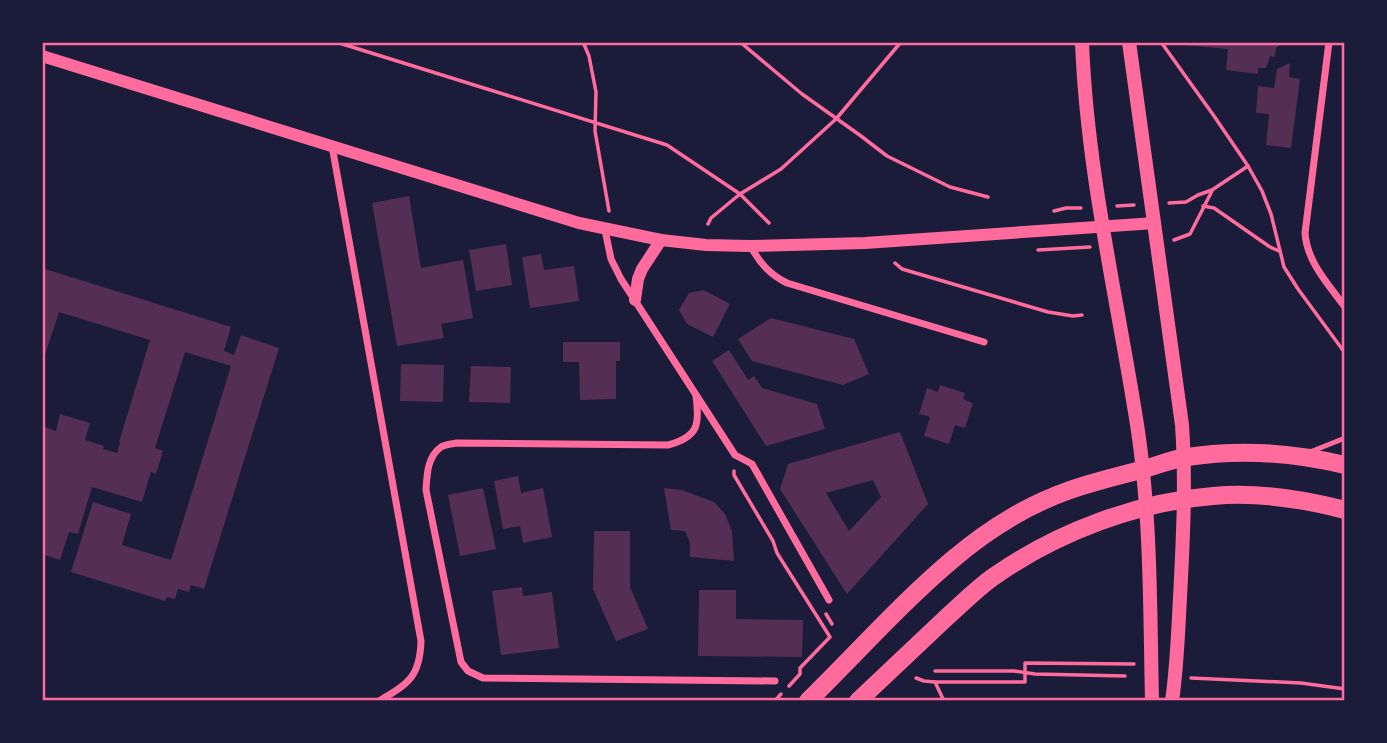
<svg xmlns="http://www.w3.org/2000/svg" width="1387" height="743" viewBox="0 0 1387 743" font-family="'Playfair Display',serif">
<rect width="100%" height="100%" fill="#1b1b3a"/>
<g fill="#542f53" fill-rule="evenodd">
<polygon points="1186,42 1283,42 1276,48 1275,57 1270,56 1266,68 1258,68 1258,74 1226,70 1228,49 1185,45"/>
<polygon points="1290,63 1289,77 1300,79 1291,148 1266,145 1269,114 1256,113 1258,86 1274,88 1277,69"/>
<polygon points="409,196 421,268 463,260 473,318 441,324 444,338 397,346 372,203"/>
<polygon points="506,244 512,285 476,291 469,250"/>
<polygon points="541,254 544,270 574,266 579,301 530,308 522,257"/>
<polygon points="42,268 231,327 224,351 234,355 241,335 279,348 204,589 191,585 189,592 178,589 175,599 167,597 165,601 71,572 93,502 131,514 122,545 171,560 231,366 185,352 155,448 163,451 156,474 151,472 142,502 92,487 78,534 69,532 60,560 42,554 42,426 56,431 60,414 90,423 85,440 104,446 103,449 117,453 120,443 119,442 150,340 59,312 42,364"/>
<polygon points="704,290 730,304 713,337 687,324 679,310 689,293"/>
<polygon points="771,318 854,339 869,374 843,385 752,361 738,339"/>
<polygon points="563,342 620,342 620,361 616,361 616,399 580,400 579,362 563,362"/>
<polygon points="729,350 748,380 754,376 762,388 817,404 825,429 766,446 712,361"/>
<polygon points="401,364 444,365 443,402 400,401"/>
<polygon points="471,366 511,367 510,403 469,402"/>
<polygon points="940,385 965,393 963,399 973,403 965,428 955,425 949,444 924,436 930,417 919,414 927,388 938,392"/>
<path d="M900,432L928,504L847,594L780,489L788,464ZM873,480L881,497L849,531L826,493Z"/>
<polygon points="518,476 521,493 543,488 552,537 523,543 520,526 503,529 494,481"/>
<polygon points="483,488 496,549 460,556 448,495"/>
<polygon points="664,488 682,490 714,502 725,514 732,531 734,561 690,557 690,543 685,531 671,530"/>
<polygon points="594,531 630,531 630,587 648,629 616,641 593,589"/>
<polygon points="522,587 523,596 552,592 559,648 501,655 492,591"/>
<polygon points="699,590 736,590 736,619 803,620 802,657 698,656"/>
</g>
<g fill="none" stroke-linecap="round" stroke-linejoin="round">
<g stroke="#ff6b9d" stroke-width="3.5">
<polyline points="336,42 667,145 740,194 769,223"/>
<polyline points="583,42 589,56 596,92 595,131 609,211"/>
<polyline points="740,42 802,94 861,136 887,156 950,187 988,197"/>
<polyline points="1161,42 1214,116 1248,166"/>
<polyline points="1169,203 1186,202 1198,195 1212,190 1248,166 1262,191 1271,214 1284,267 1298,289 1345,353"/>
<polyline points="1117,206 1134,205"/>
<polyline points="1203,206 1214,208 1270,247 1279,251"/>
<polyline points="1054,211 1066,208 1081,208"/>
<polyline points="708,224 711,218 740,194 781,169 836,119 901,42"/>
<polyline points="1174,240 1190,234 1212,191"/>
<polyline points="1038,250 1090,247"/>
<polyline points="895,263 902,269 1048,312 1073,316 1082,315"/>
<polyline points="734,471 734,475 773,541 777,553 830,637 800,668 800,674 789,686"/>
<polyline points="826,614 832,624"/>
<polyline points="935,671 1014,671 1035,674 1125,676"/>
<polyline points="916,678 924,681 935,682"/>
<polyline points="1191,678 1301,683 1345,689"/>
<polyline points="775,701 781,694"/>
<polyline points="944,701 935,682 1025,682 1025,663 1134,664"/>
</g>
<polyline stroke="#ff6b9d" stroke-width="5" points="1310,452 1345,438"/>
<g stroke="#ff6b9d" stroke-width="7">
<path d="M1329,42L1305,233C1307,262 1328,284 1345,307"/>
<path d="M332,146L421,641C420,677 408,684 379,701"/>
<polyline points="605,230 611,259 621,279 735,455 752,464 829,600"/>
<path d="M751,247C760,263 769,274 787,283L984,342"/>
<path d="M696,396C700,425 698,437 668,445L457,443C452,444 445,444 441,447C427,457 427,475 426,490L461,662L468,671L483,678L775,681"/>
</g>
<g stroke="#ff6b9d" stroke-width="12">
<polyline points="42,56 579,223 661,240 706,245 750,246 865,243 1155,223"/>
<polyline points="635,300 638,279 642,269 661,240"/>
</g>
<g stroke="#ff6b9d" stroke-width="14">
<path d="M1082,42C1087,174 1118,301 1138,431C1151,520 1150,611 1152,701"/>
<path d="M1129,42L1182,425C1186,483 1183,540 1180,598C1178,633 1177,667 1172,701"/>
</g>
<g stroke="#ff6b9d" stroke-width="18">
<path d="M808,701C856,654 901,603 952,560C986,531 1027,505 1070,490C1093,482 1117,476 1141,470C1156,466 1172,459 1187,457C1239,449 1295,453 1345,465"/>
<path d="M858,701C888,673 917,645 947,617C963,603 978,587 996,575C1058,532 1137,502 1213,496C1257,492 1303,499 1345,510"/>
</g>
</g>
<rect width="1387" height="743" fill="none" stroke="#1b1b3a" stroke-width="88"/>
<rect x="44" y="44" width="1299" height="655" fill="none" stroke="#ff6b9d" stroke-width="2.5"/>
</svg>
